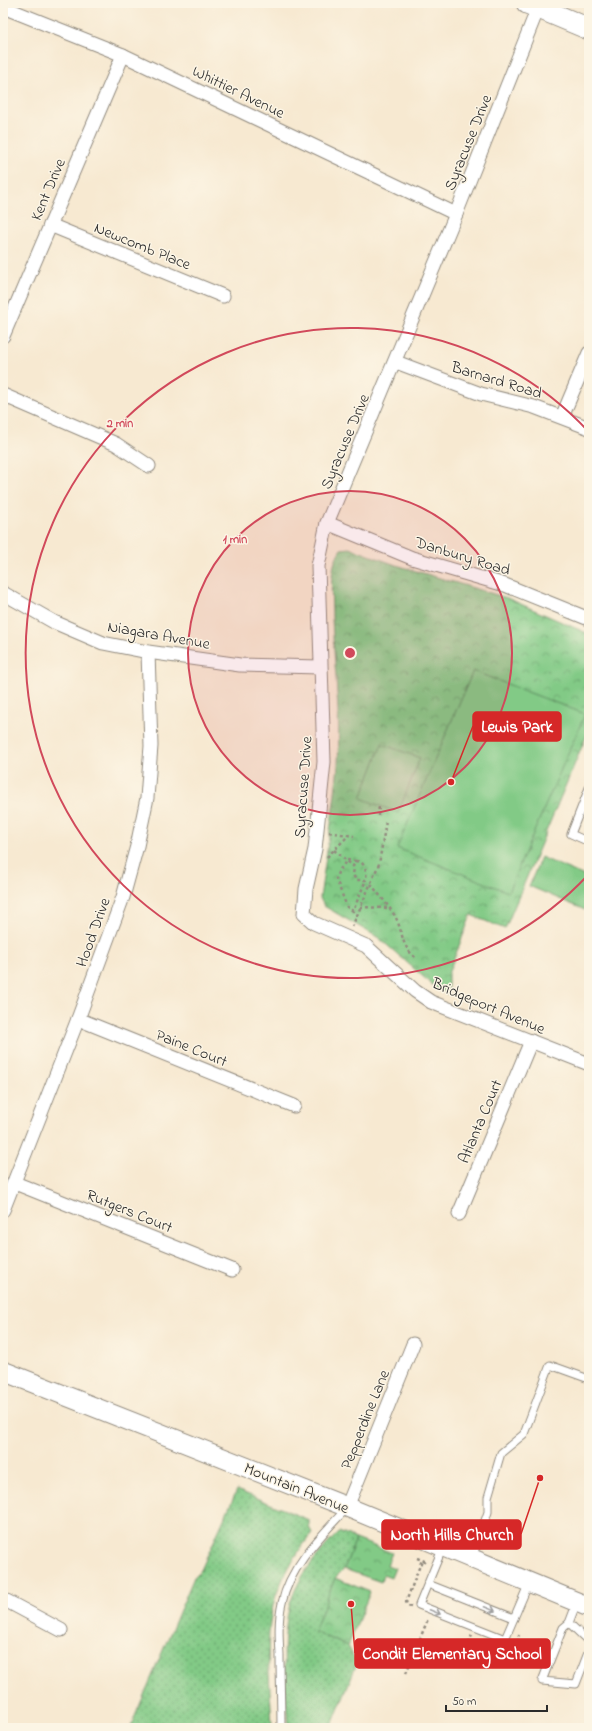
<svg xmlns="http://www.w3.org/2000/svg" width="592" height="1731" viewBox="0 0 592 1731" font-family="'Indie Flower',sans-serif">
<defs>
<pattern id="grass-dots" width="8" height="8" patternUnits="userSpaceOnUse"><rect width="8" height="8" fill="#82ca86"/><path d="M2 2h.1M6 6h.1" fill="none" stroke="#6ba46e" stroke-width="1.8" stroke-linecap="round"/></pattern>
<pattern id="park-crowns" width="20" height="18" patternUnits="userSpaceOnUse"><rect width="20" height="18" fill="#82ca86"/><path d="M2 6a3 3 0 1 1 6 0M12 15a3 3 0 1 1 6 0" fill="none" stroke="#6ba46e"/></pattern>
</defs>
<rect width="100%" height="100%" fill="#fcf5e5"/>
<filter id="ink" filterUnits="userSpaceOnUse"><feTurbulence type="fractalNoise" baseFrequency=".025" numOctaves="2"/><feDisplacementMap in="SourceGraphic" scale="8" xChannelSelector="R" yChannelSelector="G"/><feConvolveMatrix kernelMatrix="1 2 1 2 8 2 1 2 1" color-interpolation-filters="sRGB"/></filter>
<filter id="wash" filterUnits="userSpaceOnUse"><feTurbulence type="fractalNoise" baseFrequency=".012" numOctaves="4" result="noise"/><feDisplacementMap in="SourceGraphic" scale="16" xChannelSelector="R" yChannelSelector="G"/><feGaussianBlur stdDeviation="0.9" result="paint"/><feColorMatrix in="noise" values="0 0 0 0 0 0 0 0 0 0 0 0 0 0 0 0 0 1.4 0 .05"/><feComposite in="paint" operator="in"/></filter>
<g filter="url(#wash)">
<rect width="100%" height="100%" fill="#f7e9d1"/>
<g fill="url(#grass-dots)" stroke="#567a58">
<path d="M237,1490L309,1520V1527L312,1533C296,1554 279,1580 273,1606C264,1643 271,1690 272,1728H130L194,1577L201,1570Z"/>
<path d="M339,1532L356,1539L344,1569L335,1578L314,1632L348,1646L357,1663L334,1720L332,1728H288C286,1689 280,1647 289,1608C296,1578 318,1553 339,1532Z"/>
</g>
<g fill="url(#park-crowns)" stroke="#567a58">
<path d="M350,548L396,565L507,598L589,634V730L505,929L471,915L448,974V994L436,988L379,938L324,906L320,898C326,855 334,809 338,765C341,716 334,666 332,617C332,594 328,568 341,549Z"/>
<polygon points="356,1539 392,1553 387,1565 395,1568 391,1578 383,1575 381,1582 344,1569"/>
<polygon points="335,1578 370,1592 348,1646 314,1632"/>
</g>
<g fill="#82ca86" stroke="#567a58">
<polygon points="473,671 585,714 508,892 397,848"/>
<polygon points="382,744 420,758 398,813 361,798"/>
<polygon points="541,857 589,878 589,900 585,910 529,886"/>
</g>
</g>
<g filter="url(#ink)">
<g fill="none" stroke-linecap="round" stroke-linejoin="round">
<g stroke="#918a7e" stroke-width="9">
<g id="service">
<polyline points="589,788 571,834 589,842"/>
<polyline points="443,1547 419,1605 505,1639 529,1583"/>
<polyline points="472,1558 488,1512 488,1497 501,1453 524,1434 550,1365 589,1379"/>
<polyline points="428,1584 514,1618"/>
<polyline points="577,1602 569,1623 563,1628 542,1681 576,1684 589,1650"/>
<polyline points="569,1623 589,1642"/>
<path d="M281,1728C281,1704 280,1679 280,1655C279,1638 278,1620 282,1603C290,1566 321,1536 346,1509"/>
</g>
</g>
<g stroke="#918a7e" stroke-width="15">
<g id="minor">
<polyline points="3,7 123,55 456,214"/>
<polyline points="538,8 456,214 327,523 318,566 324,762 315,849 306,889 304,914 314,923 366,946 415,991 431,1002 589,1064"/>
<polyline points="50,225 223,296"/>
<polyline points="3,336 123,55"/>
<polyline points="396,362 481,394 534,407 589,428"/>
<polyline points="3,395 116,444 149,466"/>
<polyline points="562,417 589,353"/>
<polyline points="327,523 412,558 505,585 589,619"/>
<polyline points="3,593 54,622 103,643 148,652 240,665 320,667"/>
<polyline points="78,1019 294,1106"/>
<polyline points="15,1183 232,1270"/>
<polyline points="3,1210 78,1019 123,897 137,846 147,798 151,746 148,652"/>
<polyline points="459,1214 531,1041"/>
<polyline points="347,1507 413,1344"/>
<polyline points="3,1599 61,1630"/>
</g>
</g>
<g stroke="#918a7e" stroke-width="21">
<polyline id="secondary" points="3,1371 347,1507 589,1607"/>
</g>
<g stroke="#918a7e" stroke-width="23">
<polyline id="primary" points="527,3 589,29"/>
</g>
<g stroke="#918a7e" stroke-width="2.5" stroke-dasharray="3 3" stroke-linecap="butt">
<polyline points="378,816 379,806"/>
<polyline points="329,832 354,836"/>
<polyline points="334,850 353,866"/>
<polyline points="327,857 349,835"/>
<polyline points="356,861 347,860 338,872 336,879 347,907 353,911 366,880"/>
<path d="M356,861C366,862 367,872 366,880H356L353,875L354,868L353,866Z"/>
<path d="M371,884C378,894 392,909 397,920C404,937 401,946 417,959"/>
<polyline points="360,907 388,908"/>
<polyline points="352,927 379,864 386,821"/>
<polyline points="417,1558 427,1562"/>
<polyline points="411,1607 408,1606 406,1602 422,1560"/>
<polyline points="510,1647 514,1649 519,1635"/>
<polyline points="464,1654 472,1635"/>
<polyline points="406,1673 428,1619"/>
</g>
<use href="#service" stroke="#fff" stroke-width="7"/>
<use href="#minor" stroke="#fff" stroke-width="13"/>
<use href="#secondary" stroke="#fff" stroke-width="19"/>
<use href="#primary" stroke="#fff" stroke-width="21"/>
</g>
<defs><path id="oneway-shaft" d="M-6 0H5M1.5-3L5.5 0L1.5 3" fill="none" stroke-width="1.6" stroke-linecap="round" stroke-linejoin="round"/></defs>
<g stroke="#a0a0a0">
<use href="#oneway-shaft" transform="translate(490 1609) rotate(22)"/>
<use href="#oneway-shaft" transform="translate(435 1612) rotate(22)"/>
</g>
</g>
<circle cx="350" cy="653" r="162" fill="#d1495b" fill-opacity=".12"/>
<g fill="none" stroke="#d1495b" stroke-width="2">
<circle cx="350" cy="653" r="162"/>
<path d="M588 875A325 325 0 1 1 588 431"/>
</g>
<g text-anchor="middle" stroke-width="3" stroke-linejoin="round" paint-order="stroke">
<g font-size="16" fill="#2b2b2b" stroke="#fcf5e5">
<text transform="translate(239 91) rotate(26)" y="6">Whittier Avenue</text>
<text transform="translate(467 142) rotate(-68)" y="6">Syracuse Drive</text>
<text transform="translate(47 189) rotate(-67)" y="6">Kent Drive</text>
<text transform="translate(143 245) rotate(22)" y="6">Newcomb Place</text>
<text transform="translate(497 379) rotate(17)" y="6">Barnard Road</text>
<text transform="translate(344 441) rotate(-67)" y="6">Syracuse Drive</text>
<text transform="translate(463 555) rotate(17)" y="6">Danbury Road</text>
<text transform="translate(159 634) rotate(10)" y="6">Niagara Avenue</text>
<text transform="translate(302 787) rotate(-86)" y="6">Syracuse Drive</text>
<text transform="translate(92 932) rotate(-70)" y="6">Hood Drive</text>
<text transform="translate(489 1005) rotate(23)" y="6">Bridgeport Avenue</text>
<text transform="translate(192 1047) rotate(22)" y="6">Paine Court</text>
<text transform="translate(479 1121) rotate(-67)" y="6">Atlanta Court</text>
<text transform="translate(130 1210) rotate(22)" y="6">Rutgers Court</text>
<text transform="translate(364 1419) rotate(-68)" y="6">Pepperdine Lane</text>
<text transform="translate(297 1487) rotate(22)" y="6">Mountain Avenue</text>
</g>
</g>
<circle cx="350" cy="653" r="6" fill="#d1495b" stroke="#fcf5e5" stroke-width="2"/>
<g font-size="12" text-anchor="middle" font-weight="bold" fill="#d1495b" stroke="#fcf5e5" stroke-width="3" stroke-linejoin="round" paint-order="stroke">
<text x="120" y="427">2 min</text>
<text x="235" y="543">1 min</text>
</g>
<path fill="none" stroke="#d62828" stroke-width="1.5" d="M451 782L473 726M540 1478L521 1534M351 1604L355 1653"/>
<g fill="#d62828" stroke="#fcf5e5" stroke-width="1.5">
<circle cx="451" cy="782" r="4"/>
<circle cx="540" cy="1478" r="4"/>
<circle cx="351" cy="1604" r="4"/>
</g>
<g fill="#d62828" stroke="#d62828" stroke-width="1.5">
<rect x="473" y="712" width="88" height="29" rx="4"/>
<rect x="382" y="1520" width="139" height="29" rx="4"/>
<rect x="355" y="1639" width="195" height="29" rx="4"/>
</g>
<g font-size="17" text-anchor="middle" font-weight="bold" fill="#fff">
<text x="517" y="732">Lewis Park</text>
<text x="452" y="1540">North Hills Church</text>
<text x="452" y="1659">Condit Elementary School</text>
</g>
<rect width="592" height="1731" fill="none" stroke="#fcf5e5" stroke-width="16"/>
<path d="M446 1705v6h101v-6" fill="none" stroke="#2b2b2b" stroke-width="2"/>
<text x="452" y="1705" font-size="12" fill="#2b2b2b" stroke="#fcf5e5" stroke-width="3" paint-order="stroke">50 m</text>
</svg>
